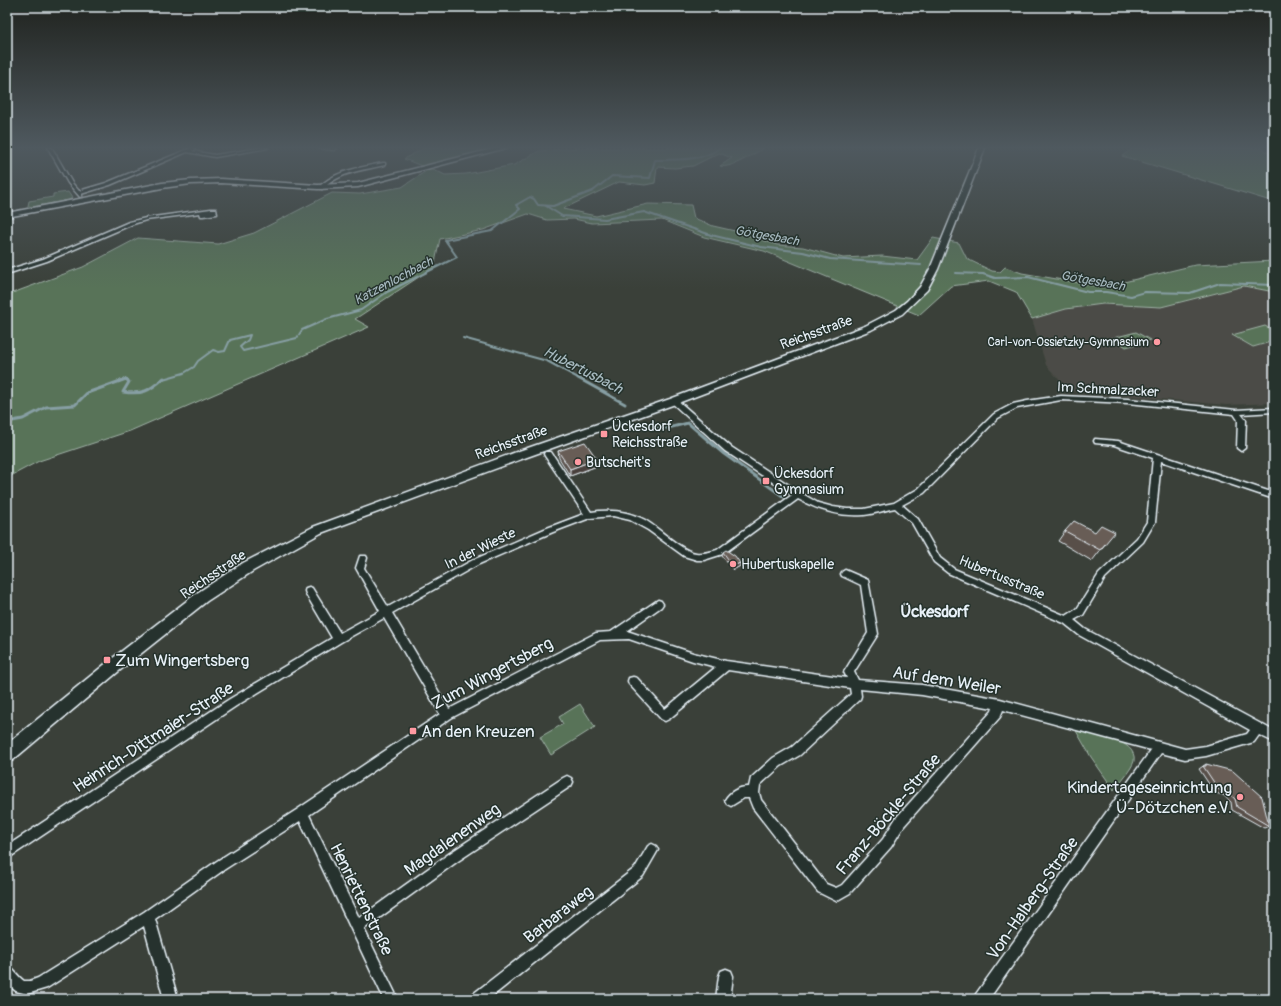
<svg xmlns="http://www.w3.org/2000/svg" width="1281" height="1006" viewBox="0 0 1281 1006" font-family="Pangolin,sans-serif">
<rect width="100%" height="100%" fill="#3a4039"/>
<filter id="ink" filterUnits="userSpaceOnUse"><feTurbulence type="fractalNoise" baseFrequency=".025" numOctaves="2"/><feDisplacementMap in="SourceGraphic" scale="8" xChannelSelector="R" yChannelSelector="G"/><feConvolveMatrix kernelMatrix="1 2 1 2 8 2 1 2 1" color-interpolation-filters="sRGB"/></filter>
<g filter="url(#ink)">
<polygon fill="#4b4c46" points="1244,286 1274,292 1274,403 1227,405 1069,391 1046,365 1032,319 1066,309 1103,304 1161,307"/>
<g fill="#597358" stroke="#a0b2a8">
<path d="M424,148H501L456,159L431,168L445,175L466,174L514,165L539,151L578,148H764C753,154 732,169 720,166L732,158L719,153L693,166L675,168L657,167L655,183L645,185L619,182L563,209L596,216L648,204L691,205L694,218L713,226L735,231L777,245L803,247L843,258L882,256L917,260L933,238L959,243L967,259L992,271L1000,272L1005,267L1022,273L1103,287L1195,265L1274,261V292L1244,286L1161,307L1103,304L1066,309L1032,319L1016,292L989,281L951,286L919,315L764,251L704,237L662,220L592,223L574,219L547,220L528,214L483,230L440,239L434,267L355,319L369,327L130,431L39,461L7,478V295L83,267L138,238L218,244L254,233L332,193L360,194L402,187L429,169L404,159Z"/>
<polygon points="1133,148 1262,148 1274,157 1274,202 1122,156"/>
<polygon points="68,192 72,198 69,200 33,207 28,206 29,201 53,197 53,194"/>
<polygon points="1265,326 1274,331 1274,341 1253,347 1232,335"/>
<polygon points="1136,332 1150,340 1126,347 1113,338"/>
<polygon points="580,704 595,727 551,755 540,737 563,724 559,717"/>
<path d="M1075,729C1090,733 1138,739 1134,761C1132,769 1119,783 1114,790L1091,757Z"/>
</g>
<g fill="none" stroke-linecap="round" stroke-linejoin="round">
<g stroke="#879fa4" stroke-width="2">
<polyline points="546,206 562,216 605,219 644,212 711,235 761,247 803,252 830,259 921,265"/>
<polyline points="956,273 983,274 995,278 1028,277 1088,292 1106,292 1131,296 1145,292 1190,293 1220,283 1274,285"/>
<polyline points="463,338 547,361 580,379"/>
<path d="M163,379L184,373L194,367L198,361L213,350L219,352L225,351L230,340L250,335L248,340L240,347L243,351L297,338L302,330L327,319L361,310L387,292L457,257L445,240L492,231L520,209L516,205L530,197L534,199L538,205L553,206L593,191L612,176L650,178L655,160C677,160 702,161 720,148"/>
</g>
<g stroke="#879fa4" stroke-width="3">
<polyline points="578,378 625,404"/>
<path d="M7,422L23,419L46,407L75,405L87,393L126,379L129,382L123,392C143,395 149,391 164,378"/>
<polyline points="641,428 668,428 688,423 724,454 784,497"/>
</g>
<g stroke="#e8f1f8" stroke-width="3">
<g id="street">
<polygon points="48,148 52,148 72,183 79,191 106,183 191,148 196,148 192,151 215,155 259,148 268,148 215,157 187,152 110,185 81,194 82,196 80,197 68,183"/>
<polygon points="319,148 335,148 336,149 334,150"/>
<path d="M383,163H385V165C359,171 343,171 322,189L318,188C336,170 359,168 383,163Z"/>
<polygon points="211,209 216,209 217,214 203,216 201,216 200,213 146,220 133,224 47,261 7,274 7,270 43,259 129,222 146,218"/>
<path d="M1061,396L1128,399L1236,410L1274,408V412L1241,414L1246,420L1245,448L1241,451L1237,448L1238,420L1234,414L1128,403L1061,400L1017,408L998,418L924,493L902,505L918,519L940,558L954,569L1066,616L1077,609L1099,574L1137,538L1147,522L1153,458L1114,445L1095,443L1094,441L1095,439L1118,441L1274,493V499L1161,461L1155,522L1143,542L1105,578L1083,615L1074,620L1085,629L1274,731V742L1259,735L1254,742L1206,756L1185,759L1161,753L989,999H974L976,994L1151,750L1003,710L1000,717L904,826L891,847L850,893L836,901L818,892L753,808L749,798H744L731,806L727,804L725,800C729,792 740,786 749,787L751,778L773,758L792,747L851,694L850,688L728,670L669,719L665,721L661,719L629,684L628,681L629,678L633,677L637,678L665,709L716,667L693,661L629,639L600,640L451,718L309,815L359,918L450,853L563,778L567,776L571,778L573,782L571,786L458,861L364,929L398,999H384L300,821L225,869L155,919L178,999H164L144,926L47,988L27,994L16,991L7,984V965C13,968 18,977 24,981H30L38,978L144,912L217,861L298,809L440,714L384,618L341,642L236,706L7,859V846L228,700L332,638L306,594L305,591L306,588L309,587L312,588L340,633L380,611L356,568L360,556H366L367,558L364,568L388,607L473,560L547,528L584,514L545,456L544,454L545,452H551L591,512C610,509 628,511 645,520C659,528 681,551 696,553C703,554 710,552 717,550L792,495L725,451L672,403L671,401L672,399H676L731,447L801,493L818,503L833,507L847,509H864L894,503L918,489L994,414L1013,404L1027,401ZM798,499C818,510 841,517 864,515C874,514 885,510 895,508L912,523L934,562L948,573L1064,623L1079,635L1250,730L1247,734L1206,746L1185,749L1000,699L922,685L858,680L854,672L878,634L868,580L845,570L842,572L841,574L842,576L861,585L868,633L846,669L844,672L847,678L726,661L693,653L627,631L661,607L663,604L661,601L658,600L611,632L596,633L449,709L392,613L479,564L553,532L590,518L613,516L630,520L648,530L684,556L697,560H704L723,554ZM860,689L922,695L993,708L992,711L896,818L883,839L842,885L836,888L826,884L761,800L759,793L760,785L781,766L800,755L860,699L861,696Z"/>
<polygon points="652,844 656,846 658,850 643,876 489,999 471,999 473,994 635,868 648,846"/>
<polygon points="726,969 731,971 733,976 730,999 716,999 719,976 721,971"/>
</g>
</g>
<g stroke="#e8f1f8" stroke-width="3">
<g id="secondary">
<polygon points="496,148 506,148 358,187 318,189 221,183 191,184 162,188 7,217 7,213 162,183 191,180 221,179 318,185 358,183"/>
<polygon points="979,148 985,148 938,269 927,290 902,314 871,330 678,403 527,457 321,533 253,571 207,601 119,671 13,760 7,762 7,744 109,661 197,593 243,563 313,527 519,451 670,399 865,326 896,310 907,301 920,287 930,269"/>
</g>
</g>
<use href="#street" fill="#26332d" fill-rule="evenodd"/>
<use href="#secondary" fill="#26332d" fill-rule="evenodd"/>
</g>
<g fill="#59504a" stroke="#e8f1f8">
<polygon points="558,451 597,466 570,476 559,458"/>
<polygon points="1065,531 1106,543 1092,561 1058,541"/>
<polygon points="723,552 740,563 740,566 733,570 722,556"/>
<polygon points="1206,764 1269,826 1264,828 1232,810 1231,802 1223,795 1215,793 1199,769"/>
</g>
<g fill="#49413c" stroke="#e8f1f8">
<polygon points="597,459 597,466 570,476 570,469"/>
<polygon points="740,563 740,566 733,570 733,566"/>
</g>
<g fill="#685d56" stroke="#e8f1f8">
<polygon points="585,442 597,459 570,469 558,451"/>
<polygon points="1074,521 1095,532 1101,525 1115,532 1100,550 1065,531"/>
<polygon points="726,550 735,556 740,563 733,566 723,552"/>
<polygon points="1206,764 1233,771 1262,797 1269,826 1237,807 1235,799 1227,792 1219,790 1203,766 1206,766"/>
</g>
</g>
<linearGradient id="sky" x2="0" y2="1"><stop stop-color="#20231f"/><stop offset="0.51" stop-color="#4f595f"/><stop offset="1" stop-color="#4f595f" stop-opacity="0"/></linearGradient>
<rect width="1281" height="289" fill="url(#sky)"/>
<g fill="#ff9aa2" stroke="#26332d" stroke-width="1.5">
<circle cx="1157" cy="342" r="4"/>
<rect x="600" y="430" width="8" height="8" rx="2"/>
<circle cx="578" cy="462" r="4"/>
<rect x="762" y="477" width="8" height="8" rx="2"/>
<circle cx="733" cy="564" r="4"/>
<rect x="103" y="656" width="8" height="8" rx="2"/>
<rect x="409" y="727" width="8" height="8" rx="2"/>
<circle cx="1240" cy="797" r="4"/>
</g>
<g text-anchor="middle" stroke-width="3" stroke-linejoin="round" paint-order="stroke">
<g font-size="12" fill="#e8f1f8" stroke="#26332d" text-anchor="end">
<text x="1149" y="346">Carl-von-Ossietzky-Gymnasium</text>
</g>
<g font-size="13" font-style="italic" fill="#a7bac0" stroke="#26332d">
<text transform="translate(767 235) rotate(10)" y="5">Götgesbach</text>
<text transform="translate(393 280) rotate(-28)" y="5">Katzenlochbach</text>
<text transform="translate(1093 280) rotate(10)" y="5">Götgesbach</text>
</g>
<g font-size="14" fill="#e8f1f8" stroke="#26332d">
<text transform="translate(816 332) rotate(-20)" y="5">Reichsstraße</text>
<text transform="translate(1108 389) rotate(3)" y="5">Im Schmalzacker</text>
<text transform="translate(511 442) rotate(-20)" y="5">Reichsstraße</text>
<text transform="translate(480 548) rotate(-26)" y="5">In der Wieste</text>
<text transform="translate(213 574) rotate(-34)" y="5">Reichsstraße</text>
<text transform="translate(1002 577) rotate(23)" y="5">Hubertusstraße</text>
</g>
<g font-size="14" fill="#e8f1f8" stroke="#26332d" text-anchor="start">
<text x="612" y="431">Ückesdorf<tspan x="612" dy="16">Reichsstraße</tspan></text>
<text x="586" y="467">Butscheit's</text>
<text x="774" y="478">Ückesdorf<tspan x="774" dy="16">Gymnasium</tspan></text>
<text x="741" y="569">Hubertuskapelle</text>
</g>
<g font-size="15" font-style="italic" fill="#a7bac0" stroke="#26332d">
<text transform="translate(583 370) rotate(27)" y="5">Hubertusbach</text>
</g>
<g font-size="16" font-weight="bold" fill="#e8f1f8" stroke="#26332d">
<text x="935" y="617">Ückesdorf</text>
</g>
<g font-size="17" fill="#e8f1f8" stroke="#26332d" text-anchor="start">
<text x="115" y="666">Zum Wingertsberg</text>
<text x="421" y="737">An den Kreuzen</text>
<text x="1232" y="793" text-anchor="end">Kindertageseinrichtung<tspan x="1232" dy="20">Ü-Dötzchen e.V.</tspan></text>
</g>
<g font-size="17" fill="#e8f1f8" stroke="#26332d">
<text transform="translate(492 673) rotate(-28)" y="6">Zum Wingertsberg</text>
<text transform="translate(947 680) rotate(9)" y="6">Auf dem Weiler</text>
<text transform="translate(153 737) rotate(-33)" y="6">Heinrich-Dittmaier-Straße</text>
<text transform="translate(888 814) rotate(-50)" y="6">Franz-Böckle-Straße</text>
<text transform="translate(452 839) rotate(-35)" y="6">Magdalenenweg</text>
<text transform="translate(1032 898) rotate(-55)" y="6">Von-Halberg-Straße</text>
<text transform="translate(362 899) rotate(64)" y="6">Henriettenstraße</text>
<text transform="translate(558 914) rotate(-38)" y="6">Barbaraweg</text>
</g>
</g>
<rect width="1281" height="1006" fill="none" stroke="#26332d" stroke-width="24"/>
<rect x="12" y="12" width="1257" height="982" fill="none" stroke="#e8f1f8" stroke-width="1.5" filter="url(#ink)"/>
</svg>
